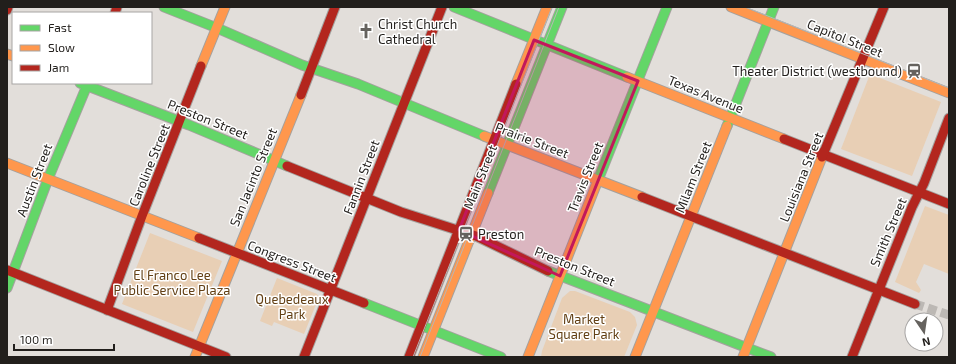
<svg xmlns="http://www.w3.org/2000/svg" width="956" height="364" viewBox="0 0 956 364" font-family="'Exo 2',sans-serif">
<rect width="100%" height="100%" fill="#e2deda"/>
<g fill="#e8cfb5">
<polygon points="870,74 941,102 912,176 841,149"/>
<polygon points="925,206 949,215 949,274 924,264 916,282 921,290 919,293 895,282"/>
<polygon points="150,233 222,261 193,332 122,304"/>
<polygon points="277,278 317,294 319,297 304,334 274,322 272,326 260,321"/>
<polygon points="570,291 575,291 630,312 635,317 637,325 624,357 541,357 542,351 562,298"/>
</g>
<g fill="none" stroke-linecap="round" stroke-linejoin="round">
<polyline stroke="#bcb8b4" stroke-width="9" stroke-dasharray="9 4.5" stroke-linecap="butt" points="915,304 949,315"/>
<g stroke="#a4a19e" stroke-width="11">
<g id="fast">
<polyline points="164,7 217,28 302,65 358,84 484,136"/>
<polyline points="454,7 627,77"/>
<polyline points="80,83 189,125 287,166"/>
<polyline points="727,126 774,7"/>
<polyline points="598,180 667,7"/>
<polyline points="488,193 562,7"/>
<polyline points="548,271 771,357"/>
<polyline points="7,288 48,179 88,83"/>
<polyline points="364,303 501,357"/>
</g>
</g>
<g stroke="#a4a19e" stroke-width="11">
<g id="slow">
<polyline points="731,7 949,93"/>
<polyline points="7,54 13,56"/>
<polyline points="201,66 225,7"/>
<polyline points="627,77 784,139"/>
<polyline points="516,84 547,7"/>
<polyline points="484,136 642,197"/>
<polyline points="7,163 199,238"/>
<polyline points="195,357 301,95"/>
<polyline points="423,357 488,193"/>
<polyline points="528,357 598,180"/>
<polyline points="635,357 727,126"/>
<polyline points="743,357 822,157"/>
</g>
</g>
<g stroke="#a4a19e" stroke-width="11">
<g id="jam">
<polyline points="7,10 8,7"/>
<polyline points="115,13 117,7"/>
<polyline points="301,95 335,7"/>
<polyline points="784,139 949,204"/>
<polyline points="822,157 884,7"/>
<polyline points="287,166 401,212 476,236 548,271"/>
<polyline points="642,197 915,304"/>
<polyline points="199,238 364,303"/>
<polyline points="7,270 226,357"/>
<polyline points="107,310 142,216 201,66"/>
<polyline points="304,357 442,7"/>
<polyline points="409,357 516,84"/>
<polyline points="852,357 912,207 924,183 949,118"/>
</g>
</g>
<use href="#fast" stroke="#63d668" stroke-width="9"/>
<use href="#slow" stroke="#ff974d" stroke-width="9"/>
<use href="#jam" stroke="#b3261e" stroke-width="9"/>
<g stroke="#b7b6b5" stroke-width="1">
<polyline points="745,7 949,88"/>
<polyline points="413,357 552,7"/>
<polyline points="420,357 559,7"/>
</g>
</g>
<path fill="#c2185b" fill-opacity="0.2" stroke="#c2185b" stroke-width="3" stroke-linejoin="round" d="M534,40L638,81L560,276L459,230Z"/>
<defs>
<g id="church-bare" transform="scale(1.2)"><path d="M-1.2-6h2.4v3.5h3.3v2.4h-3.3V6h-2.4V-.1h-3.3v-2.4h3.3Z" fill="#65625e" stroke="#fff" stroke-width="2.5" paint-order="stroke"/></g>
<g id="station-bare" transform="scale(1.2)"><path d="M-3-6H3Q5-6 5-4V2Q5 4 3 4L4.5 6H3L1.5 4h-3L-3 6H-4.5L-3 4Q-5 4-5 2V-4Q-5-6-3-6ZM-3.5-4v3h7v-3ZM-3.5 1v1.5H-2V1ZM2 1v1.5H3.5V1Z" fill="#65625e" stroke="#fff" stroke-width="2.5" paint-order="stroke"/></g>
</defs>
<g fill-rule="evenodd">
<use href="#church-bare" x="366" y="31"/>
<use href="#station-bare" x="914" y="71"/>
<use href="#station-bare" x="466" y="234"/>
</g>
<g text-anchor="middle" stroke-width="3" stroke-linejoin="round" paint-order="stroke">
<g font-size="13" fill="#221f1c" stroke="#fff" text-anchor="start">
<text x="378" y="29">Christ Church<tspan x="378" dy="15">Cathedral</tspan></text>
<text x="902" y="76" text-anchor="end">Theater District (westbound)</text>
<text x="478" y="239">Preston</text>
</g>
<g font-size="13" fill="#221f1c" stroke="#fff">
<text transform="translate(845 38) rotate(22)" y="5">Capitol Street</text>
<text transform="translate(706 94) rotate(22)" y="5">Texas Avenue</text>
<text transform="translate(208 119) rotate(22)" y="5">Preston Street</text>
<text transform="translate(532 140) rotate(21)" y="5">Prairie Street</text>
<text transform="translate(149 165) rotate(-68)" y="5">Caroline Street</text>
<text transform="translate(253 177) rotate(-68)" y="5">San Jacinto Street</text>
<text transform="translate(361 177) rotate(-69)" y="5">Fannin Street</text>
<text transform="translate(480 177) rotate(-68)" y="5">Main Street</text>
<text transform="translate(585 177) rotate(-68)" y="5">Travis Street</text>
<text transform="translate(693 177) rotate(-68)" y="5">Milam Street</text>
<text transform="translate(801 177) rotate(-68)" y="5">Louisiana Street</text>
<text transform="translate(34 180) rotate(-69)" y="5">Austin Street</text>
<text transform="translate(888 232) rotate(-67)" y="5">Smith Street</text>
<text transform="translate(292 261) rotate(21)" y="5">Congress Street</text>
<text transform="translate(575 266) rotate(22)" y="5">Preston Street</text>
</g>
<g font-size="13" fill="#634015" stroke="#fff">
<text x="172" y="280">El Franco Lee<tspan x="172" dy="15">Public Service Plaza</tspan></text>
<text x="292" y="304">Quebedeaux<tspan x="292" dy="15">Park</tspan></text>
<text x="584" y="324">Market<tspan x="584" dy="15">Square Park</tspan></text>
</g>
</g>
<rect width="956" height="364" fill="none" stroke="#221f1c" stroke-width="16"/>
<rect x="12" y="12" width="140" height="72" fill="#ffffff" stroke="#a7a5a4"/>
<rect x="20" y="25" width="20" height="6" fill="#63d668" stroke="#a7a5a4"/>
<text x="48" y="32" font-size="12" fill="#221f1c">Fast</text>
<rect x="20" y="45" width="20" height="6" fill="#ff974d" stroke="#a7a5a4"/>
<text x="48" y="52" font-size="12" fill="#221f1c">Slow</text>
<rect x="20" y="65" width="20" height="6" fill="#b3261e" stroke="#a7a5a4"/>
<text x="48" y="72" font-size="12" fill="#221f1c">Jam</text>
<g transform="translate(924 332) rotate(167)"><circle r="19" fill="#ffffff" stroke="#a7a5a4"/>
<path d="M0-3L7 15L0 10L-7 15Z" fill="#65625e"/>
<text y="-6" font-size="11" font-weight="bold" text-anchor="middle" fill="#221f1c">N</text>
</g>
<path d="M14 344v6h100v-6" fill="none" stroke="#221f1c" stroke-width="2"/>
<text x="20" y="344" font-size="12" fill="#221f1c" stroke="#ffffff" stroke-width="3" paint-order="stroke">100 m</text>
</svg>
